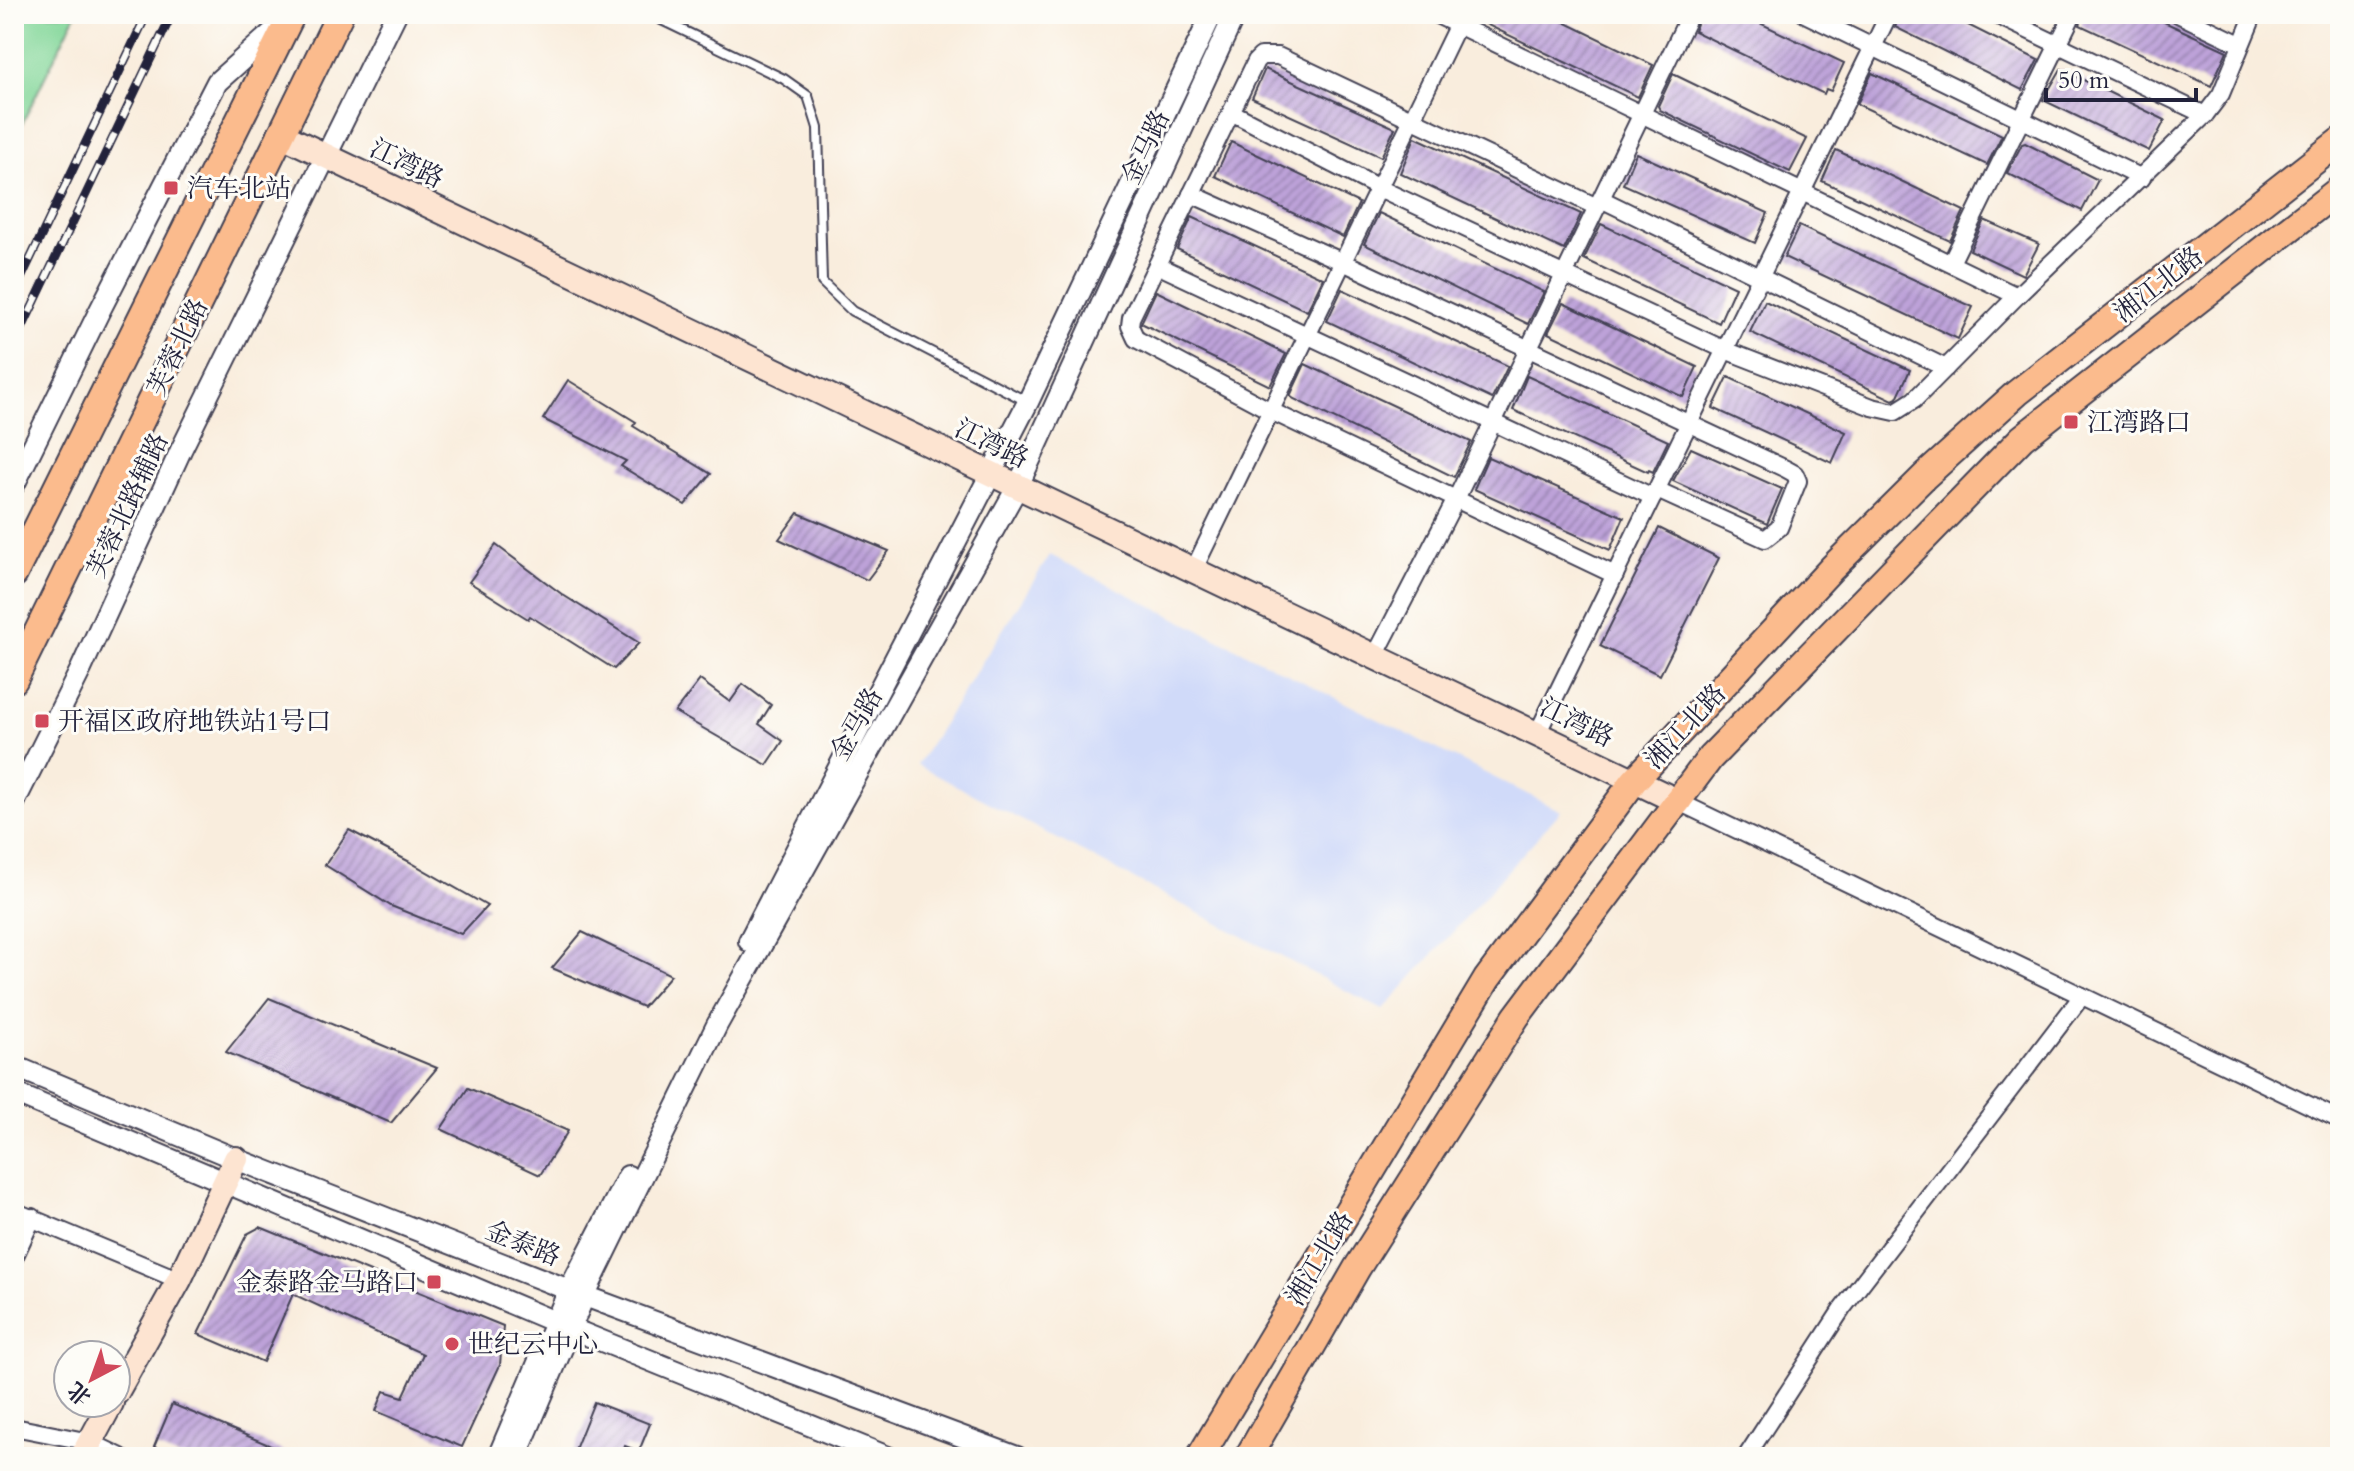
<svg xmlns="http://www.w3.org/2000/svg" width="2354" height="1471" viewBox="0 0 2354 1471" font-family="Cardo,'Noto Serif SC',serif">
<defs>
<pattern id="building-hatch" width="6" height="6" patternUnits="userSpaceOnUse" patternTransform="scale(2)"><rect width="6" height="6" fill="#bda2d9"/><path d="M-1 1l2-2M0 6l6-6M5 7l2-2" fill="none" stroke="#9984b1"/></pattern>
</defs>
<rect width="100%" height="100%" fill="#fdfcf7"/>
<filter id="ink" filterUnits="userSpaceOnUse"><feTurbulence type="fractalNoise" baseFrequency=".0125" numOctaves="2"/><feDisplacementMap in="SourceGraphic" scale="16" xChannelSelector="R" yChannelSelector="G"/><feConvolveMatrix kernelMatrix="1 2 1 2 8 2 1 2 1" color-interpolation-filters="sRGB"/></filter>
<filter id="wash" filterUnits="userSpaceOnUse"><feTurbulence type="fractalNoise" baseFrequency=".006" numOctaves="4" result="noise"/><feDisplacementMap in="SourceGraphic" scale="32" xChannelSelector="R" yChannelSelector="G"/><feGaussianBlur stdDeviation="1.8" result="paint"/><feColorMatrix in="noise" values="0 0 0 0 0 0 0 0 0 0 0 0 0 0 0 0 0 1.4 0 .05"/><feComposite in="paint" operator="in"/></filter>
<g filter="url(#wash)">
<rect width="100%" height="100%" fill="#f9eddd"/>
<polygon fill="#d0daf9" points="1050,555 1561,811 1383,1010 917,765"/>
<polygon fill="#83d79a" stroke="#527c6a" stroke-width="2" points="14,14 76,14 14,140"/>
<g id="blocks">
<g fill="url(#building-hatch)">
<polygon points="1474,14 1548,14 1653,65 1638,97 1473,18"/>
<polygon points="1701,14 1741,14 1844,63 1831,91 1826,89 1824,94 1694,31"/>
<polygon points="1901,14 1946,14 2038,60 2022,90 1895,27"/>
<polygon points="2084,14 2147,14 2227,51 2211,86 2080,25"/>
<polygon points="1265,69 1395,128 1381,157 1252,98"/>
<polygon points="2061,69 2165,120 2149,151 2043,100"/>
<polygon points="1872,73 2002,135 1987,165 1857,104"/>
<polygon points="1673,74 1807,139 1790,172 1660,110 1658,106"/>
<polygon points="1415,137 1581,214 1564,250 1400,173"/>
<polygon points="1231,142 1359,203 1343,237 1215,176"/>
<polygon points="2025,143 2098,180 2082,211 2007,173 2022,144"/>
<polygon points="1836,150 1964,211 1950,241 1822,181"/>
<polygon points="1636,153 1768,213 1755,243 1623,184"/>
<polygon points="1379,213 1544,292 1528,324 1364,244"/>
<polygon points="1192,217 1323,278 1307,311 1177,249"/>
<polygon points="1984,220 2039,244 2023,275 1970,250"/>
<polygon points="1601,224 1735,287 1719,323 1584,259"/>
<polygon points="1799,226 1973,307 1958,339 1784,257"/>
<polygon points="1342,289 1508,366 1492,399 1327,321"/>
<polygon points="1156,291 1286,354 1270,386 1141,323"/>
<polygon points="1765,301 1910,370 1897,398 1893,400 1750,332"/>
<polygon points="1563,303 1697,367 1683,397 1548,333"/>
<polygon points="1305,364 1471,442 1454,477 1294,399 1290,396"/>
<polygon points="1527,376 1668,441 1653,472 1649,470 1648,472 1513,410"/>
<polygon points="1728,377 1846,432 1832,463 1713,408"/>
<polygon points="568,380 636,422 633,426 711,474 685,505 621,466 626,461 543,419"/>
<polygon points="1691,448 1782,489 1767,524 1673,481"/>
<polygon points="1488,457 1624,517 1610,550 1474,489"/>
<polygon points="798,513 889,551 867,580 779,539"/>
<polygon points="1659,528 1719,558 1660,675 1600,646"/>
<polygon points="496,545 563,595 639,643 614,669 530,616 528,619 469,582"/>
<polygon points="700,680 730,702 743,684 771,705 759,724 783,741 767,765 675,712"/>
<polygon points="349,830 408,861 487,906 461,934 391,906 325,865"/>
<polygon points="582,932 671,975 643,1007 552,968"/>
<polygon points="269,998 437,1068 391,1123 226,1052"/>
<polygon points="468,1088 568,1131 540,1175 441,1129"/>
<polygon points="260,1227 503,1326 500,1365 462,1447 376,1411 384,1391 403,1397 423,1354 293,1294 263,1362 198,1334 247,1234"/>
<polygon points="594,1402 650,1424 639,1451 625,1446 621,1457 572,1457"/>
<polygon points="172,1404 297,1457 179,1457 154,1447"/>
</g>
</g>
</g>
<g filter="url(#ink)">
<use href="#blocks" fill-opacity="0" stroke="#424053" stroke-width="2"/>
<g fill="none" stroke-linecap="round" stroke-linejoin="round">
<g stroke="#424053" stroke-width="12">
<polyline id="service" points="649,14 784,79 808,96 818,128 822,282 852,311 1028,402"/>
</g>
<g stroke="#424053" stroke-width="20">
<g id="minor">
<polyline points="1435,14 2017,296"/>
<polyline points="1805,14 2142,178"/>
<polyline points="1994,14 2205,115"/>
<polyline points="2178,14 2240,44"/>
<polyline points="1231,112 1379,188 1725,350 1872,407 1895,412 1914,400 2017,296 2205,115 2221,94 2254,14"/>
<polyline points="1191,194 1343,262 1786,469 1795,474 1798,481 1779,528 1765,539 1657,490"/>
<polyline points="1601,199 1946,368"/>
<polyline points="1597,207 1278,56 1261,56 1256,61 1131,318 1130,326 1136,339 1271,411 1615,575"/>
<polyline points="1951,263 2073,14"/>
<polyline points="1157,265 1653,497"/>
<polyline points="1194,569 1463,14"/>
<polyline points="1375,656 1456,499 1690,14"/>
<polyline points="1537,734 1889,14"/>
<polyline points="1679,802 2340,1120"/>
<polyline points="14,1211 179,1280"/>
<polyline points="14,1258 33,1217"/>
<polyline points="14,1427 90,1442 121,1457"/>
<polyline points="1746,1457 1842,1309 2082,996"/>
</g>
</g>
<g stroke="#424053" stroke-width="24">
<g id="tertiary">
<polyline points="14,485 99,312 217,82 284,22"/>
<polyline points="14,803 81,669 181,450 396,14"/>
<polyline points="749,941 1028,402 1212,14"/>
<polyline points="14,1066 236,1159 569,1290 1017,1457"/>
<polyline points="14,1093 555,1322 888,1457"/>
<polyline points="498,1457 569,1290 628,1176"/>
<polyline points="516,1457 585,1294 717,1025 1018,486 1235,14"/>
</g>
</g>
<g stroke="#424053" stroke-width="28">
<g id="secondary">
<polyline points="280,134 1679,802"/>
<polyline points="116,1393 179,1280 236,1159"/>
<polyline points="82,1457 111,1403"/>
</g>
</g>
<g stroke="#424053" stroke-width="30">
<g id="primary">
<polyline points="14,574 292,14"/>
<polyline points="14,680 340,14"/>
<polyline points="1200,1457 1487,979 1634,781 1832,568 1925,476 2017,393 2340,141"/>
<polyline points="1248,1457 1357,1268 1516,1017 1710,758 2022,438 2340,189"/>
</g>
</g>
<use href="#service" stroke="#fff" stroke-width="8"/>
<use href="#minor" stroke="#fff" stroke-width="16"/>
<use href="#tertiary" stroke="#fff" stroke-width="20"/>
<use href="#secondary" stroke="#fde4d1" stroke-width="24"/>
<use href="#primary" stroke="#fbbb8d" stroke-width="26"/>
<g stroke="#22223b" stroke-width="9">
<g id="rail">
<polyline points="14,293 147,14"/>
<polyline points="14,345 172,14"/>
</g>
</g>
<use href="#rail" stroke="#fdfcf7" stroke-width="6" stroke-dasharray="18" stroke-linecap="butt"/>
</g>
</g>
<g fill="#d1495b" stroke="#fdfcf7" stroke-width="3">
<rect x="163" y="180" width="16" height="16" rx="4"/>
<rect x="2063" y="414" width="16" height="16" rx="4"/>
<rect x="34" y="713" width="16" height="16" rx="4"/>
<rect x="426" y="1274" width="16" height="16" rx="4"/>
<circle cx="452" cy="1344" r="8"/>
</g>
<g text-anchor="middle" stroke-width="6" stroke-linejoin="round" paint-order="stroke">
<g font-size="26" fill="#22223b" stroke="#fdfcf7">
<text transform="translate(1145 147) rotate(-65)" y="9">金马路</text>
<text transform="translate(407 163) rotate(26)" y="9">江湾路</text>
<text transform="translate(2158 284) rotate(-38)" y="9">湘江北路</text>
<text transform="translate(177 347) rotate(-64)" y="9">芙蓉北路</text>
<text transform="translate(992 443) rotate(26)" y="9">江湾路</text>
<text transform="translate(127 505) rotate(-65)" y="9">芙蓉北路辅路</text>
<text transform="translate(1577 722) rotate(26)" y="9">江湾路</text>
<text transform="translate(856 724) rotate(-61)" y="9">金马路</text>
<text transform="translate(1685 726) rotate(-47)" y="9">湘江北路</text>
<text transform="translate(523 1243) rotate(22)" y="9">金泰路</text>
<text transform="translate(1319 1258) rotate(-59)" y="9">湘江北路</text>
</g>
<g font-size="26" fill="#22223b" stroke="#fdfcf7" text-anchor="start">
<text x="187" y="197">汽车北站</text>
<text x="2087" y="431">江湾路口</text>
<text x="58" y="730">开福区政府地铁站1号口</text>
<text x="418" y="1291" text-anchor="end">金泰路金马路口</text>
<text x="468" y="1353">世纪云中心</text>
</g>
</g>
<rect width="2354" height="1471" fill="none" stroke="#fdfcf7" stroke-width="48"/>
<g transform="translate(92 1379) rotate(221)"><circle r="38" fill="#fdfcf7" stroke="#a5a5ac" stroke-width="2"/>
<path d="M0-6L14 30L0 20L-14 30Z" fill="#d1495b"/>
<text y="-12" font-size="22" font-weight="bold" text-anchor="middle" fill="#22223b">北</text>
</g>
<path d="M2046 88v12h150v-12" fill="none" stroke="#22223b" stroke-width="4"/>
<text x="2058" y="88" font-size="24" fill="#22223b" stroke="#fdfcf7" stroke-width="6" paint-order="stroke">50 m</text>
</svg>
